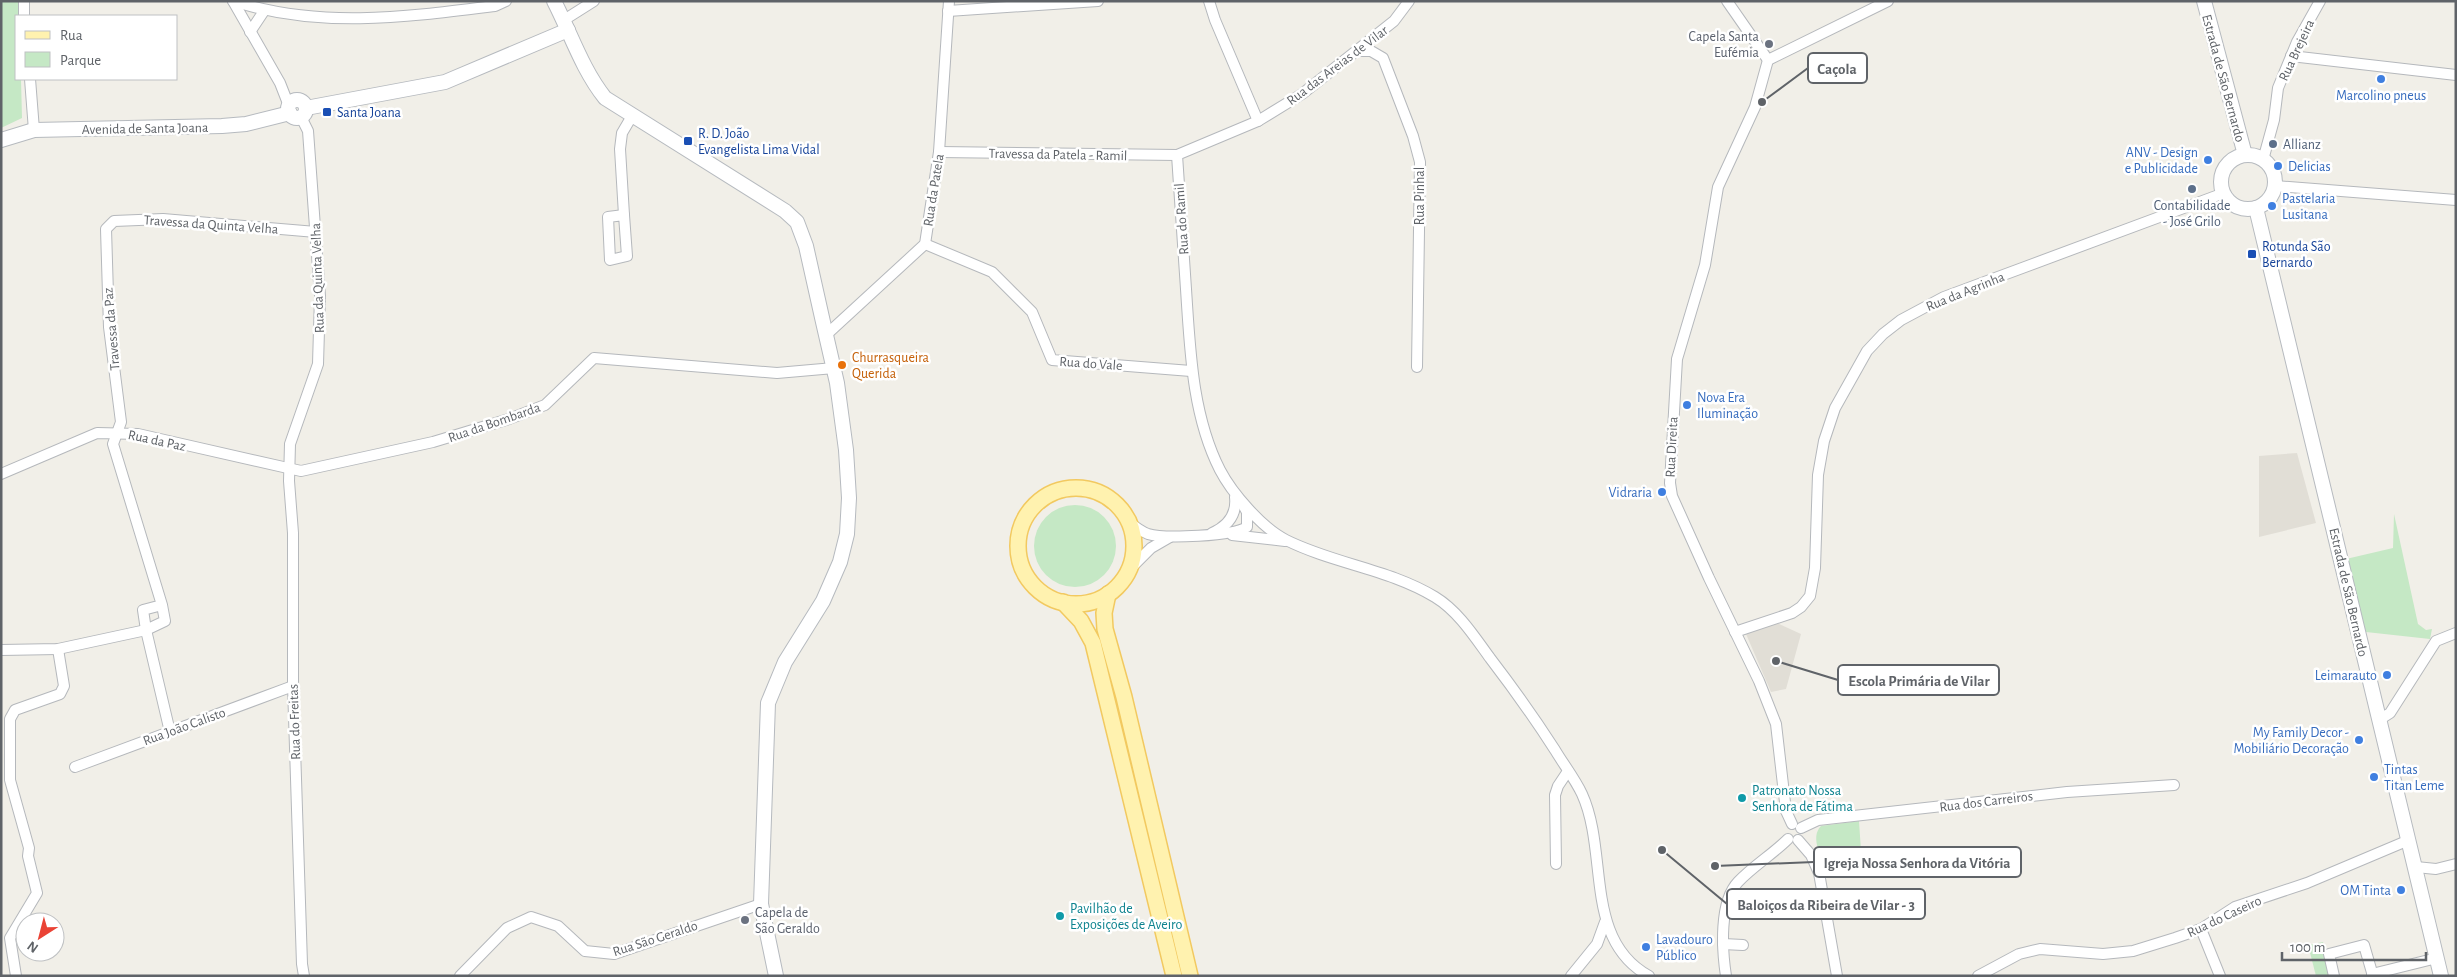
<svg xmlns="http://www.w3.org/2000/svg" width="2457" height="977" viewBox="0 0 2457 977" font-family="'Alegreya Sans',sans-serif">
<rect width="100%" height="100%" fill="#f1efe8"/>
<g fill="#e1ded6">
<polygon points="2297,453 2316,523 2259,537 2259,456"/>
<polygon points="1775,622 1801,634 1786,689 1771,692 1746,634"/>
</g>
<g fill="#c5e8c5">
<polygon points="1,1 21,1 21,16 16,16 16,79 21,79 22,118 1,128"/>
<circle cx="1075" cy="546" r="41"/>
<polygon points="2394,514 2418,624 2426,630 2432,629 2430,639 2366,632 2346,559 2393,548"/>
<path d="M1859,821L1861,851L1843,854L1844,868L1827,872C1823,859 1809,838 1821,826Z"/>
<polygon points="2323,942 2332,976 2316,976 2308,945"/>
</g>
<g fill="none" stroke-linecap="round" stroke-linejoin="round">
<g stroke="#b5b8bc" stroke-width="12">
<g id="street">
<path d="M233,1C319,29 407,17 495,6L506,1"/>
<polyline points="233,1 280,83 289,106"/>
<polyline points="1209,1 1215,20 1258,121"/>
<path d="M1409,1L1394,21L1302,94L1258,121L1177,155C1180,200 1183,244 1186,289C1190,349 1192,415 1220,470C1232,493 1262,528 1286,540C1334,564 1389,569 1435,597C1458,611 1474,636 1490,658C1513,688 1535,719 1555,750C1564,765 1575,779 1582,794C1609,853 1583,940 1649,976"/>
<polyline points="1727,1 1768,60"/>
<polyline points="948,11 1098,1"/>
<polyline points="24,16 24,1"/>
<polyline points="564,20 594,1"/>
<polyline points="250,32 264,11"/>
<polyline points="1359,51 1371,51 1383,58 1413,136 1420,162 1417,367"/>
<polyline points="2291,56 2456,75"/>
<polyline points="1768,60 1755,107 1718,187 1705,265 1677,359 1670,483 1672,496 1709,578 1759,681 1776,724 1786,811 1792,824"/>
<polyline points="1768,60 1888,1"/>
<polyline points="30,79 34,130"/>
<polyline points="301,117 308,131 320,296 318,364 290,444 289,481 293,533 293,686 302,964 304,976"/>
<polyline points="939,152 1177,155"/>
<polyline points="2263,160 2274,120 2278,88 2297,42 2320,1"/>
<polyline points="2275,186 2456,200"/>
<polygon points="624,215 627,256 610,260 608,217"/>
<polyline points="624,215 620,149 622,133 632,116"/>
<polyline points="925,244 992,272 1032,312 1052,360 1191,371"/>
<polyline points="826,335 925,244 939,152 949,1"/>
<polyline points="1,474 97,433 138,434 301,471 433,442 509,419 545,405 594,358 777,373 834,368"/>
<path d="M1128,521C1134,526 1140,531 1148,534C1164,539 1234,536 1247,527V512L1243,505"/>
<path d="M1212,533C1228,526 1237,515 1235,497"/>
<polyline points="1232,535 1285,541"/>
<polyline points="1129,570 1151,548 1170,537"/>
<polyline points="162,605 143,610 146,630 165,621 162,605 113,444 121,422 109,327 106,229 114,221 163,219 316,232"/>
<polyline points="1735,632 1792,613 1801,607 1810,596 1815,568 1818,475 1824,441 1835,408 1867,351 1883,334 1901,320 1944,297 2224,193"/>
<polyline points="1,650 58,649 146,630 170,732"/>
<polyline points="2379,720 2390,713 2436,641 2456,633"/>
<polyline points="75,767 293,686"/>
<polyline points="1801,828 1818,820 2067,792 2174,785"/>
<polyline points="1798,840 1811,855 1819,873 1837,976"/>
<polyline points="1556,864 1555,795 1558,786 1568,771"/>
<polyline points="2416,867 2436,869 2456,864"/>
<polyline points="2201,929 2220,976"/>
<polyline points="1723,944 1743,945"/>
<polyline points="2372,974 2437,958"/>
<polyline points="16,976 10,938 37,893 28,856 29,848 10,780 10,719 15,710 60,694 64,686 58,649"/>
<polyline points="460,976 507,928 531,917 558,926 585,951 614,954 761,904"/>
<polyline points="1571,976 1597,944 1605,922"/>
<path d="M1726,976C1722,950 1719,902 1738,882C1753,866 1773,854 1788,839"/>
<polyline points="1978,976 2019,954 2040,949 2103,954 2133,951 2175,938 2201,929 2235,907 2307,883 2409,840"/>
<polyline points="2334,976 2329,954 2364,945 2373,976"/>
</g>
</g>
<g stroke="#b6babf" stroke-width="16">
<g id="secondary">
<path d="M554,1C571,34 582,69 605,98L785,211L797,222L806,246L823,322L837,383L846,450L849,498L847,534L840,562L823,601L785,662L768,703L761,904L776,976"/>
<polyline points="2204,1 2245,155"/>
<circle cx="297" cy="109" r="9"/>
<polyline points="306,108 445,82 568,30"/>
<polyline points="1,140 34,130 222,126 246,124 290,113"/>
<circle cx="2248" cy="182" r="27"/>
<polyline points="2256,208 2441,976"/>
</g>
</g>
<g stroke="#f2c960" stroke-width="18">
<g id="primary">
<circle cx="1076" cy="546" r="58"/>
<polyline points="1108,594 1104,613 1105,629 1124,697 1190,976"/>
<polyline points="1063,602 1081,621 1093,643 1174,976"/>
</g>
</g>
<use href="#street" stroke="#fff" stroke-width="10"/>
<use href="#secondary" stroke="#fff" stroke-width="14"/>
<use href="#primary" stroke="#fff2af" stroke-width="15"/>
</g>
<g fill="#6b7280" stroke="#fff" stroke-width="2">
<circle cx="1769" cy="44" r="5"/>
<circle cx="745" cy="920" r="5"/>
</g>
<g fill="#3f7fe0" stroke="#fff" stroke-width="2">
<circle cx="2381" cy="79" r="5"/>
<circle cx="2208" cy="160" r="5"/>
<circle cx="2278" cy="166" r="5"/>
<circle cx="2272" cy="206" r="5"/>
<circle cx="1687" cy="405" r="5"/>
<circle cx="1662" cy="492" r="5"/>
<circle cx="2387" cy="675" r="5"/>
<circle cx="2359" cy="740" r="5"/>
<circle cx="2374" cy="777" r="5"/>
<circle cx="2401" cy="890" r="5"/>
<circle cx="1646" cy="947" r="5"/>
</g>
<g fill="#1a4fb4" stroke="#fff" stroke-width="2">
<rect x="322" y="107" width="10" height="10" rx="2.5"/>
<rect x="683" y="136" width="10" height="10" rx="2.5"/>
<rect x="2247" y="249" width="10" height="10" rx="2.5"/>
</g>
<g fill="#5c6f8a" stroke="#fff" stroke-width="2">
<circle cx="2273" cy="144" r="5"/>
<circle cx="2192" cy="189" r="5"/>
</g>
<circle fill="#e8710a" stroke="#fff" stroke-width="2" cx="842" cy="365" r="5"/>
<g fill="#0f9aa8" stroke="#fff" stroke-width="2">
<circle cx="1742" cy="798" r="5"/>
<circle cx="1060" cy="916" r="5"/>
</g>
<g text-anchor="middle" stroke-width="5" stroke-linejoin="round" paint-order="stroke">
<g font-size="14" fill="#5b616d" stroke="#fff" text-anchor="end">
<text x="1759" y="41">Capela Santa<tspan x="1759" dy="16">Eufémia</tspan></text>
<text x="755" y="917" text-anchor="start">Capela de<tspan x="755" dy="16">São Geraldo</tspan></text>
</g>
<g font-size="14" fill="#5f6368" stroke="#fff">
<text transform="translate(2296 50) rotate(-65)" y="5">Rua Brejeira</text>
<text transform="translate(1337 65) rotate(-37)" y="5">Rua das Areias de Vilar</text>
<text transform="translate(2224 78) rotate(75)" y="5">Estrada de São Bernardo</text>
<text transform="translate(145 128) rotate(-1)" y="5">Avenida de Santa Joana</text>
<text transform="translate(1058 154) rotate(1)" y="5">Travessa da Patela - Ramil</text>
<text transform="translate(933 190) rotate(-81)" y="5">Rua da Patela</text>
<text transform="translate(1419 196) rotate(-90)" y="5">Rua Pinhal</text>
<text transform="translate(1181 219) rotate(-94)" y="5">Rua do Ramil</text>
<text transform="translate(211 224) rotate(4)" y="5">Travessa da Quinta Velha</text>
<text transform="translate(317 278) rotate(-92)" y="5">Rua da Quinta Velha</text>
<text transform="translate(1965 291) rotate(-22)" y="5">Rua da Agrinha</text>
<text transform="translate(111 329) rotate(-95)" y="5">Travessa da Paz</text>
<text transform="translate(1091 363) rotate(4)" y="5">Rua do Vale</text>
<text transform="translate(494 422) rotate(-19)" y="5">Rua da Bombarda</text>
<text transform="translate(157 440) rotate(12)" y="5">Rua da Paz</text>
<text transform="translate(1671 447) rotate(-87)" y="5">Rua Direita</text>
<text transform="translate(2349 592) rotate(77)" y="5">Estrada de São Bernardo</text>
<text transform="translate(294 722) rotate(-92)" y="5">Rua do Freitas</text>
<text transform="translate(184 726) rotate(-20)" y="5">Rua João Calisto</text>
<text transform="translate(1986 801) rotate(-7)" y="5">Rua dos Carreiros</text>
<text transform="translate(2224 916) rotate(-25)" y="5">Rua do Caseiro</text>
<text transform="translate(655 938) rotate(-18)" y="5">Rua São Geraldo</text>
</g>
<g font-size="14" fill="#366cbe" stroke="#fff" text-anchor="end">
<text x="2381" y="100" text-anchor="middle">Marcolino pneus</text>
<text x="2198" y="157">ANV - Design<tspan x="2198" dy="16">e Publicidade</tspan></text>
<text x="2288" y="171" text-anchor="start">Delicias</text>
<text x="2282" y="203" text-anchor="start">Pastelaria<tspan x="2282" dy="16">Lusitana</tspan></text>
<text x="1697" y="402" text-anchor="start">Nova Era<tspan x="1697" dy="16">Iluminação</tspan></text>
<text x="1652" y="497">Vidraria</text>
<text x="2377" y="680">Leimarauto</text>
<text x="2349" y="737">My Family Decor -<tspan x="2349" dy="16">Mobiliário Decoração</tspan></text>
<text x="2384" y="774" text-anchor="start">Tintas<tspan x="2384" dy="16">Titan Leme</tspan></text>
<text x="2391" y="895">OM Tinta</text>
<text x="1656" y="944" text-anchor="start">Lavadouro<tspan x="1656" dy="16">Público</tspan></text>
</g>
<g font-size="14" fill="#164399" stroke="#fff" text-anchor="start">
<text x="337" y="117">Santa Joana</text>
<text x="698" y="138">R. D. João<tspan x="698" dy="16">Evangelista Lima Vidal</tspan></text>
<text x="2262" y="251">Rotunda São<tspan x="2262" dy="16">Bernardo</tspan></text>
</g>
<g font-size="14" fill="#4e5e75" stroke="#fff" text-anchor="start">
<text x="2283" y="149">Allianz</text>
<text x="2192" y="210" text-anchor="middle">Contabilidade<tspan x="2192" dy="16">- José Grilo</tspan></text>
</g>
<g font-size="14" fill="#c56008" stroke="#fff" text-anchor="start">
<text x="852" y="362">Churrasqueira<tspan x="852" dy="16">Querida</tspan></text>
</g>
<g font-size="14" fill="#0d838f" stroke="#fff" text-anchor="start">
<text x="1752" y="795">Patronato Nossa<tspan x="1752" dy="16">Senhora de Fátima</tspan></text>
<text x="1070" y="913">Pavilhão de<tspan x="1070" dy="16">Exposições de Aveiro</tspan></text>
</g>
</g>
<path fill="none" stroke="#5f6368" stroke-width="2" d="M1762 102L1808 68M1776 661L1838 680M1715 866L1814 862M1662 850L1727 904"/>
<g fill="#5f6368" stroke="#fff" stroke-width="2">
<circle cx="1762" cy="102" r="5"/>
<circle cx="1776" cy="661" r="5"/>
<circle cx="1715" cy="866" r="5"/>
<circle cx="1662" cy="850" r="5"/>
</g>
<g fill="#fff" stroke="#5f6368" stroke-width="2">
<rect x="1808" y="53" width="59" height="30" rx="5"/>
<rect x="1838" y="665" width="161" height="30" rx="5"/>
<rect x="1814" y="847" width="207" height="30" rx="5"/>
<rect x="1727" y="889" width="198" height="30" rx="5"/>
</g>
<g font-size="15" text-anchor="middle" font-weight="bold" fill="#5f6368">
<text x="1837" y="74">Caçola</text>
<text x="1919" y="686">Escola Primária de Vilar</text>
<text x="1917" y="868">Igreja Nossa Senhora da Vitória</text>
<text x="1826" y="910">Baloiços da Ribeira de Vilar - 3</text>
</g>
<rect width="2457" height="977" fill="none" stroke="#5f6368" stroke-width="5"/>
<rect x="15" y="15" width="162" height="65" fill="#ffffff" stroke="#bfc1c3"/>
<rect x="25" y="31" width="25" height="8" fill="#fff2af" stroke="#bfc1c3"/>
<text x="60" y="40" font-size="15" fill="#5f6368">Rua</text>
<rect x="25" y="52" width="25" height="15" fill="#c5e8c5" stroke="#bfc1c3"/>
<text x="60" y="65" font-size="15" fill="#5f6368">Parque</text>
<g transform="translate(40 937) rotate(216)"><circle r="24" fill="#ffffff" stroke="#bfc1c3"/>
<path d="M0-4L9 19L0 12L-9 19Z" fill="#ea4335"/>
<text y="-8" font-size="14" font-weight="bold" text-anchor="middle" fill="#5f6368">N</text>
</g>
<path d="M2282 952v8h144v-8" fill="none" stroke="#5f6368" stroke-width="2.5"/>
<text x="2290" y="952" font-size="15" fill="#5f6368" stroke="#ffffff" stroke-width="4" paint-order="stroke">100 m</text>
</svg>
